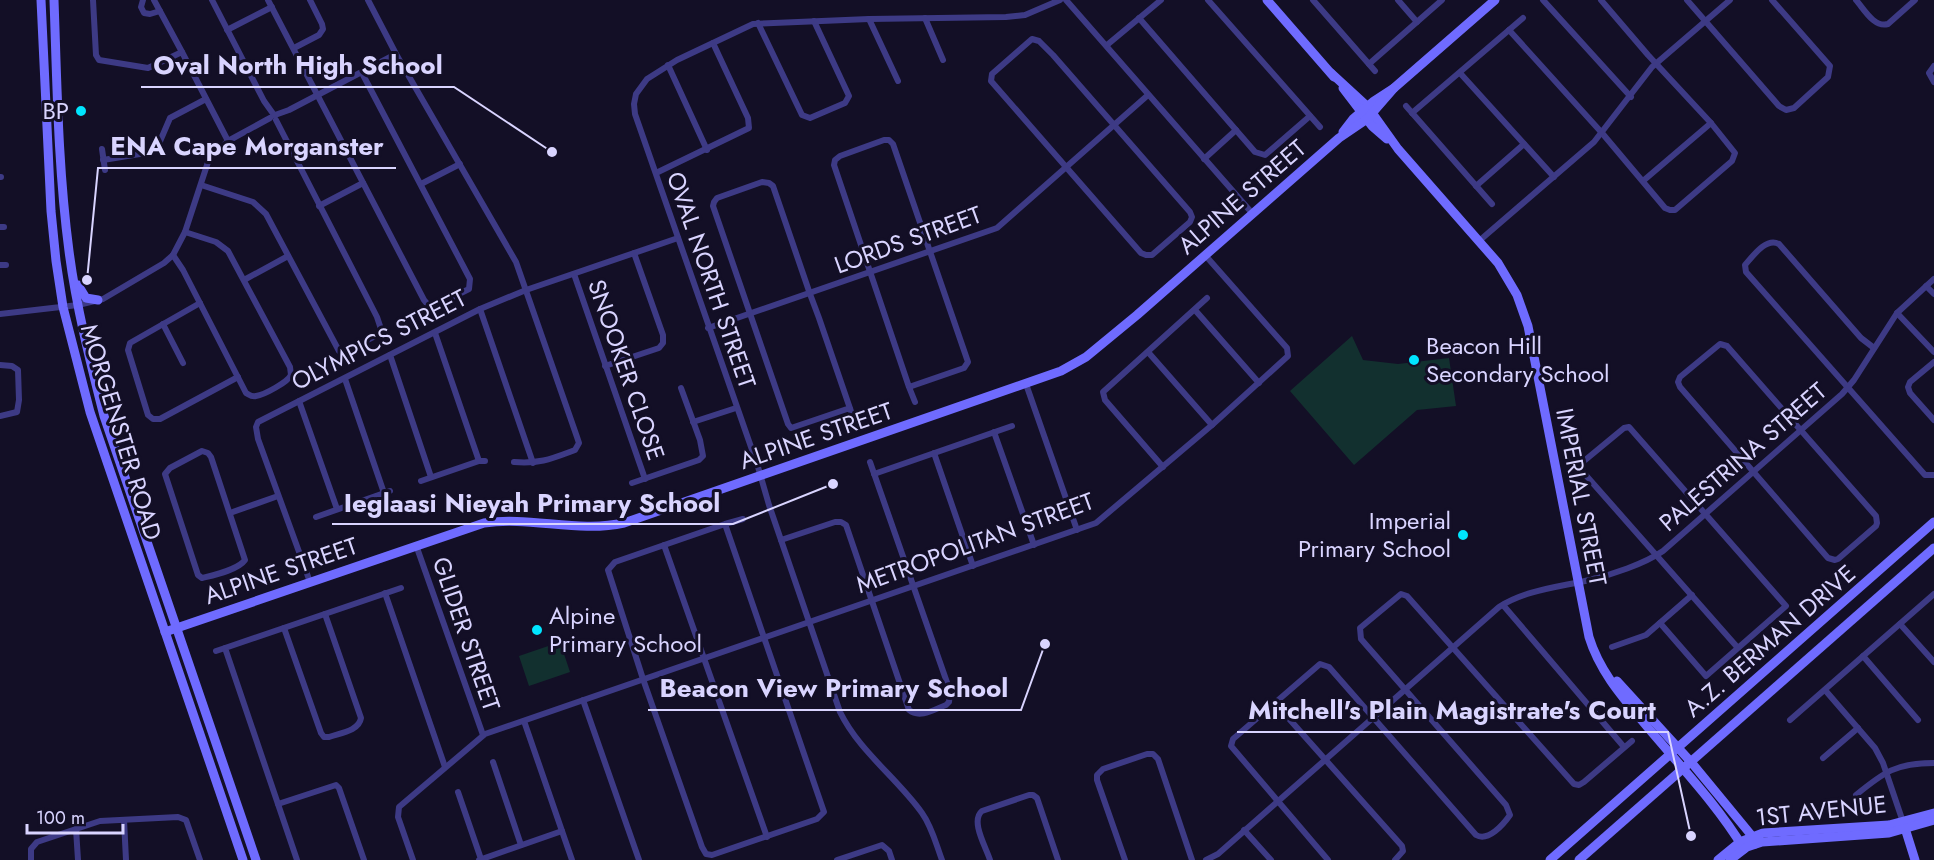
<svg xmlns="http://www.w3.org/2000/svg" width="1934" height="860" viewBox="0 0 1934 860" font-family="Jost,sans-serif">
<rect width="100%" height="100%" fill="#130f26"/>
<g fill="#12302f">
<polygon points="1352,336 1363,360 1398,364 1449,358 1456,406 1417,410 1354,465 1290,391"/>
<polygon points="560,642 570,672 529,686 519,656"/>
</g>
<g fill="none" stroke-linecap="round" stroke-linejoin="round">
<g stroke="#3d3a85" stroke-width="6">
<polyline points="93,0 96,55 99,60 148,68 182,52 228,141"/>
<polyline points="143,0 141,7 144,13 150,14 160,11"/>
<polyline points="154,0 182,52"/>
<polyline points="212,0 264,101 274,115"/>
<polyline points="268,0 424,300 429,306 437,305 469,289 470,279 362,73"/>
<path d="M368,0L396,54L516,262L577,437L579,443L575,450C551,459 540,464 514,462"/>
<polyline points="1066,0 1252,213"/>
<polyline points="1208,0 1320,127"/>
<polyline points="1313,0 1375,71"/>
<polyline points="1398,0 1417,22"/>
<polyline points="1543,0 1631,97"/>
<polyline points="1687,0 1779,106 1786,110 1794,108 1828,77 1830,66 1772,0"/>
<path d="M1856,0C1864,9 1874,28 1888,24L1915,0"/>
<polyline points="925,18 943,60"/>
<polyline points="1139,18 1255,152 1265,155 1310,116"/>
<polyline points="869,19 898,81"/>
<polyline points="758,23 802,115 810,118 845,103 849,96 814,21"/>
<polyline points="227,30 272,7"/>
<polyline points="1509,30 1602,133 1665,208 1670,210 1675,210 1732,161 1735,153 1711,123 1648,55 1601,0"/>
<polygon points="1032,39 1039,41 1053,55 1190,212 1192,217 1190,222 1152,255 1146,255 1141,253 991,81 992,74"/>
<polyline points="1107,45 1161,0"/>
<polyline points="294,48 319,35 323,29 322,24 310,0"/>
<polyline points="1369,64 1442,0"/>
<polyline points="668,65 707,150"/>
<polyline points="1934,66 1929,73 1934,82"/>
<polyline points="1460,73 1554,177"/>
<polyline points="1406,106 1492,204"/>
<polyline points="1412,113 1523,18"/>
<polyline points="275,115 289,110 396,54"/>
<polyline points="102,149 105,170"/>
<polyline points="1204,159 1236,130"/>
<polyline points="103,160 152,152 158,146 170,118 206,99"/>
<polyline points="656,173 749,128 748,118 713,43"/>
<polyline points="0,177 1,177"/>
<polyline points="1643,181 1711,123"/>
<polyline points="421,184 460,164"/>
<polyline points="201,185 253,202 266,214 339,351 346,351 379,334 381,329 377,317 276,120"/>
<polyline points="1476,186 1524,144"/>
<polyline points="319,206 363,183"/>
<polyline points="0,227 4,227"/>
<polyline points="1479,241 1594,142 1652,67 1730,0"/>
<path d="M173,255L183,270L246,393C250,395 251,397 256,396C264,395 288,382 291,375L290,367L228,251L216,242L185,232"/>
<polyline points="0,265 6,265"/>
<polyline points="574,274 645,479"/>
<polyline points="244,280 288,256"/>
<polyline points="1926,286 1934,294"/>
<polyline points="200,303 130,343 128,350 148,415 153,419 160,419 238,377"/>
<polyline points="480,309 533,463"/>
<polyline points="1195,310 1259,383"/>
<polyline points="1897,313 1934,352"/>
<polyline points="0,314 78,305 103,299 164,263 173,255 185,232 209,159 228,141 270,118"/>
<polyline points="163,324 183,363"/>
<polyline points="708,328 997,228 1148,95"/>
<polyline points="435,333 479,461"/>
<polygon points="1720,344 1727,346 1876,516 1877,523 1876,526 1838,559 1835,560 1828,558 1680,387 1678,382 1680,377"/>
<path d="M1874,348L1861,338L1779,244C1766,237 1753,256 1745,265L1746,272L1925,475H1934"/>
<polyline points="1148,352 1212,425"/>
<polyline points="390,355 431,477"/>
<polyline points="1934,362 1910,382 1908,387 1910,393 1934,420"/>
<polyline points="0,365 12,366 18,370 19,400 17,412 0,416"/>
<polyline points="605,366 659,348 663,343 663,335 634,253"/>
<polyline points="345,379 384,493"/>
<polyline points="1026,384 1077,530"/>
<polyline points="909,387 964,368 968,362 893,144 889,140 884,140 840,156 835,160 834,165 909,387 915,402"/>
<polyline points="299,401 337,509"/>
<polyline points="850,408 794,427 791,428 788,424 713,206 714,202 717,198 762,182 769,183 773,186 810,294 819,318 855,423"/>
<polyline points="693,422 736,408"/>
<polyline points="994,432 1034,545"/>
<path d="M202,451L208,453L211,457L245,560C238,570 214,575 202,578L198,575L165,474L170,468Z"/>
<polyline points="934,453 973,566"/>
<polyline points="1163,467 1105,400 1103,392 1207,298"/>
<polyline points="874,474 1012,426"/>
<polyline points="421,481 479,461 485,461"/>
<polyline points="632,483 699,460 703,456 700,440 681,388"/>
<polyline points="230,513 278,496"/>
<polyline points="316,517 390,491"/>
<polyline points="725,524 824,812 817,819 712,855 706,854 702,847 643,679 608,570 615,562 725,524 743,519"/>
<path d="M781,540L835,522H841L846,525L909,710C920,719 935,709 946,705L949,702L950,691L870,462"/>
<polyline points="416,545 483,735"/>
<polyline points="664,545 767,837"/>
<polyline points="310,582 258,439 256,427 258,422 480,309 526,290 678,238"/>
<polyline points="385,593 445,767"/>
<polyline points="1503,605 1624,747"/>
<polyline points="1660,623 1706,676 1786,606 1629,427 1624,428 1584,461 1581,466 1583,472 1738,648"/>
<polyline points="1900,624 1934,662"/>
<path d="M284,628L321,733L324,737H329C340,733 359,731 361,718L325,614"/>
<polyline points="1612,647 1646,635 1692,595"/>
<polyline points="216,651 225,648"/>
<polyline points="1863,656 1918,720"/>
<polyline points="1825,690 1875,748 1883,763 1903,822"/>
<polyline points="583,700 639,860"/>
<polyline points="1275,703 1402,846 1403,851 1395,860"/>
<polyline points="1790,720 1934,594"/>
<polyline points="524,721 572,860"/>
<polyline points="1823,758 1858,728"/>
<polyline points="493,762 521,845"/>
<polyline points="458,792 481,859"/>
<path d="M1856,795C1884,772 1896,763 1934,763"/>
<polyline points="278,804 336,785 339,788 364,860"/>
<polyline points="124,820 126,860"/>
<polyline points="76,829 78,860"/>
<polyline points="1244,830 1271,860"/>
<polyline points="31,860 31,849 37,842 100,821 178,817 186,820 200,860"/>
<polyline points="297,860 225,648 401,588"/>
<polyline points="413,860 398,817 399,807 485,734 1096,523 1212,425 1288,356 1287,348 1205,255"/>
<polyline points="479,860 562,831"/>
<polyline points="837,860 882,845 889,851 892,860"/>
<path d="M942,860C936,844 932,827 922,813C897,778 859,751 840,712L769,505L758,467L635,114L634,104L636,94L647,79L677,60L753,24L869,19L1006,17L1025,15L1060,0"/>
<path d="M990,860C986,847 970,821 982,811L1029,795H1033L1037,798L1058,860"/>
<polyline points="1125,860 1097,780 1097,775 1103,769 1147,754 1153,754 1158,759 1192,860"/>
<path d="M1206,860L1218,854L1499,607C1525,590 1559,587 1589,580C1611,575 1644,564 1663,551L1842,394L1854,380L1897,313L1934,279"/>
<path d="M1328,860L1231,746L1233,739L1320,664L1329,667L1476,835C1488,842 1503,825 1510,815L1506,805L1361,639L1360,628L1401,594L1407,596L1574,784L1579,785L1584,782L1632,741"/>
</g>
<g stroke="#6f6bff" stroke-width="9">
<polyline points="41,0 51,211 56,261 63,307 90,412 243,860"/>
<path d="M54,0C57,84 58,168 69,251C76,306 90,361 104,416L256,860"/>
<polyline points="1267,0 1334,77"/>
<path d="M1331,73L1368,107L1398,149L1498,263L1517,295L1528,326L1589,637C1600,673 1625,700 1649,729C1682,768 1718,806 1744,849"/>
<polyline points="1343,88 1372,126 1387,139"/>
<polyline points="1343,132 1353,119 1374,101 1394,88 1495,0"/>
<polyline points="78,285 86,298 98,300"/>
<path d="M165,632L484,523C530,516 578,533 624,523L1061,371L1086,357L1137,315L1339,138L1367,119L1394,88"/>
<polyline points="1617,681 1691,762 1752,836 1755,844"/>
<polyline points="1904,825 1915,860"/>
<polyline points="1550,860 1934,522"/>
<polyline points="1579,860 1934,548"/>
<polyline points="1718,860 1740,842 1763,833 1889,825 1934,813"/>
<polyline points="1730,860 1747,847 1762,842 1889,833 1934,820"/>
</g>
</g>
<g fill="#00e5ff" stroke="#130f26" stroke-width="2">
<circle cx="81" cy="111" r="6"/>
<circle cx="1414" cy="360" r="6"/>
<circle cx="1463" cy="535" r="6"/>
<circle cx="537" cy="630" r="6"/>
</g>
<g text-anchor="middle" stroke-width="6" stroke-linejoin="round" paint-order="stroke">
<g font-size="24" fill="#d9d4ff" stroke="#130f26" text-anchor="end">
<text x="69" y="119">BP</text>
<text x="1426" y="354" text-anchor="start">Beacon Hill<tspan x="1426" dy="28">Secondary School</tspan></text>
<text x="1451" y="529">Imperial<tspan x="1451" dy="28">Primary School</tspan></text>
<text x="549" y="624" text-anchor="start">Alpine<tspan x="549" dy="28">Primary School</tspan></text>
</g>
<g font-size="24" fill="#d9d4ff" stroke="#130f26">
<text transform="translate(1242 197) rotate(-41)" y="8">ALPINE STREET</text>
<text transform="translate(908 240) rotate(-20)" y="8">LORDS STREET</text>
<text transform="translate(711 280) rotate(71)" y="8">OVAL NORTH STREET</text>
<text transform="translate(379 340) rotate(-27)" y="8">OLYMPICS STREET</text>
<text transform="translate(626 370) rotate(71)" y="8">SNOOKER CLOSE</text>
<text transform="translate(121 432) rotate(73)" y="8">MORGENSTER ROAD</text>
<text transform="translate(816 436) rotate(-19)" y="8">ALPINE STREET</text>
<text transform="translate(1743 457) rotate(-41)" y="8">PALESTRINA STREET</text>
<text transform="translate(1581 497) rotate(79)" y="8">IMPERIAL STREET</text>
<text transform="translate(975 543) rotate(-20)" y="8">METROPOLITAN STREET</text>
<text transform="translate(281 571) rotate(-19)" y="8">ALPINE STREET</text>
<text transform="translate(466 634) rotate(71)" y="8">GLIDER STREET</text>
<text transform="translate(1770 641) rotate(-41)" y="8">A.Z. BERMAN DRIVE</text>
<text transform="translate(1821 811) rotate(-6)" y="8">1ST AVENUE</text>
</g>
</g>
<path fill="none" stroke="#d9d4ff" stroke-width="2" d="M552 152L454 87H141M87 280L98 168H396M833 484L733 524H332M1045 644L1021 710H648M1691 836L1668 732H1237"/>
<g fill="#d9d4ff" stroke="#130f26" stroke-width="2">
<circle cx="552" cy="152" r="6"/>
<circle cx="87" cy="280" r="6"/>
<circle cx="833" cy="484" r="6"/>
<circle cx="1045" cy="644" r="6"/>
<circle cx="1691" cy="836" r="6"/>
</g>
<g font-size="26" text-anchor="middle" font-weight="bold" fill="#d9d4ff" stroke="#130f26" stroke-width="6" stroke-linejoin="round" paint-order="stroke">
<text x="298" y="74">Oval North High School</text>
<text x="247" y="155">ENA Cape Morganster</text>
<text x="532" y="512">Ieglaasi Nieyah Primary School</text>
<text x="834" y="697">Beacon View Primary School</text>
<text x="1452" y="719">Mitchell's Plain Magistrate's Court</text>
</g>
<path d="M27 824v9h96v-9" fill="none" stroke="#d9d4ff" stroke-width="3"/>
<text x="36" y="824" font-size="18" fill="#d9d4ff" stroke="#130f26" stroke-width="4.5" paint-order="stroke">100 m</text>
</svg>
